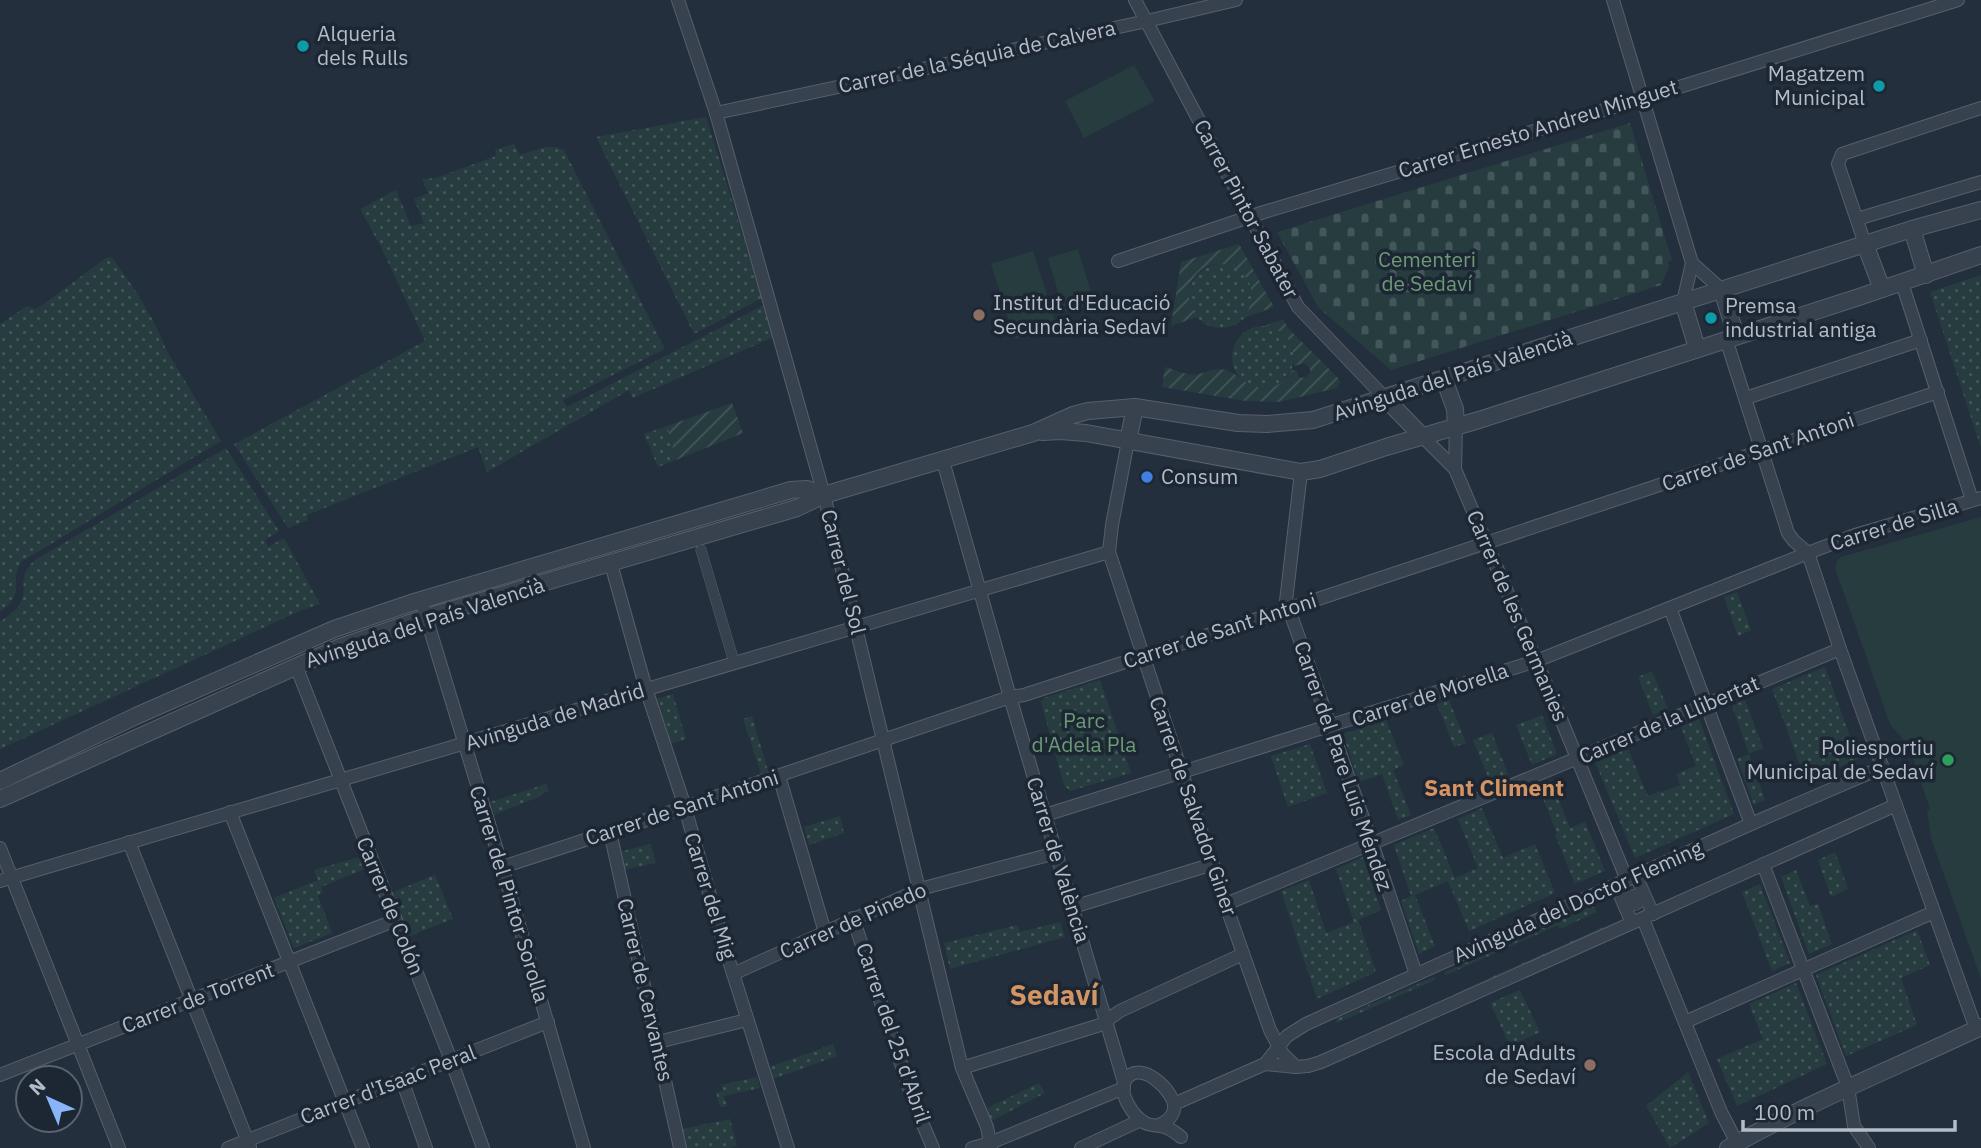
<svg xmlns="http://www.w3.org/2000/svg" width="1981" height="1148" viewBox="0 0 1981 1148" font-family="'IBM Plex Sans',sans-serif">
<defs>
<pattern id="grass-dots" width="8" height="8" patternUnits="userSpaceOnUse" patternTransform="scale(1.75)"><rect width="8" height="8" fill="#263c3f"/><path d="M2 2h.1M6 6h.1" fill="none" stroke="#435659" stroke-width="1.8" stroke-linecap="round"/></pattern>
<pattern id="cemetery-stones" width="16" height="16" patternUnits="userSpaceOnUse" patternTransform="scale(1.75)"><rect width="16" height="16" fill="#263c3f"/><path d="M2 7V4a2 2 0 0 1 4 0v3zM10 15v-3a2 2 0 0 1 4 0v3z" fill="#435659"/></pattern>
<pattern id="garden-furrows" width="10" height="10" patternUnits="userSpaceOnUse" patternTransform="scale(1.75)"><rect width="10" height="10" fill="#263c3f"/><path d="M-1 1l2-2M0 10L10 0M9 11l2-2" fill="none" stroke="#435659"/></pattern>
</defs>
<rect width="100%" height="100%" fill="#242f3e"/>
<g fill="url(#grass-dots)">
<polygon points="706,117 762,298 694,334 596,137"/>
<path d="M514,144L520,155C534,151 550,142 564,150L665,349L563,400L567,407L764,305L774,337L633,398L629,390L487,472L478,447L307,515L308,520L288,528L234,444L425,341L381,247L360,209L396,190L411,226L424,223L414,199L428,193L422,179L436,178L496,156L495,150Z"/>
<path d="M112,257L137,293L154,322L166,349L221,441L21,562C8,581 28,592 0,612V324L27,306L35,309L41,306L106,258Z"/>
<circle cx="1221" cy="296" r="32"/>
<polygon points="1981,275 1981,448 1930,292"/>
<circle cx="1263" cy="357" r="31"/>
<polygon points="667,426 676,460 658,467 644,434"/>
<path d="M226,448L279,531L265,540L268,547L284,538L320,604L302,610L0,749V622C7,616 17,611 21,602C28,584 16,578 35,560Z"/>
<polygon points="1737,592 1751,630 1738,636 1724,597"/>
<polygon points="1825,667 1858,759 1806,782 1772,689"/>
<polygon points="1652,671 1668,709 1653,715 1638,677"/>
<polygon points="1100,680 1131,773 1070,791 1064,785 1041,702 1044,698"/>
<polygon points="673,694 686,739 670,744 656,699"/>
<polygon points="1449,700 1466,743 1454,747 1437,704"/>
<polygon points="1745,700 1763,748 1749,754 1732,706"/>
<polygon points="1542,715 1557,754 1532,765 1516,725"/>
<polygon points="752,716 768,771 761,774 743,719"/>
<polygon points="1699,719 1734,814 1635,858 1595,762 1628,749 1648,796 1661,791 1662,792 1680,785 1676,774 1696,766 1681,727"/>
<polygon points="1386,720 1404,765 1393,770 1411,815 1398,820 1382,774 1359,782 1343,734"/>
<polygon points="1492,733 1508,774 1490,782 1473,740"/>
<polygon points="1310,744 1327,793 1288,807 1271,756"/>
<polygon points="1749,754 1765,800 1754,805 1737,759"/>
<polygon points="1551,780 1570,828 1585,822 1605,871 1575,884 1555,835 1557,834 1538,786"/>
<polygon points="546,784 549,791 541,794 541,796 494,815 490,802"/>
<polygon points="1482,808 1503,858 1535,844 1555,893 1469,931 1448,881 1415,895 1435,946 1419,954 1401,901 1411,896 1394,845 1434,828 1455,878 1478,868 1458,819"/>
<polygon points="840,816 844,833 809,845 804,827"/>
<polygon points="651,844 656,863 624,870 619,852"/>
<polygon points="1835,852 1848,889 1831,897 1818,860"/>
<polygon points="360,857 365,869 321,887 323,893 318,896 332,933 294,948 274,898 318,880 314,870"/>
<polygon points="1363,857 1381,910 1358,920 1376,972 1317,999 1281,891 1309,880 1326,933 1354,922 1336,869"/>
<polygon points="1796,870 1810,906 1818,904 1832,944 1809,954 1781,877"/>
<polygon points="435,875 453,919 410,936 393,892"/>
<polygon points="1760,884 1790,963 1772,971 1742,892"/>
<polygon points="1593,905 1597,912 1560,929 1558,925 1446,975 1445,972"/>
<polygon points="1060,922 1065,937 950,969 944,943 1017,925 1020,932"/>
<polygon points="1603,927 1604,929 1455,996 1454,994"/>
<polygon points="1917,930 1930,965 1901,978 1917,1025 1846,1056 1816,975"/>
<polygon points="1434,977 1435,980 1337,1023 1336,1019"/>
<polygon points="1796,983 1827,1064 1737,1106 1717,1059 1763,1039 1749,1004"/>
<polygon points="1520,990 1540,1032 1510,1046 1490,1003"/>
<polygon points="833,1044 837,1056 773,1079 770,1067"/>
<polygon points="1688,1072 1709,1123 1670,1148 1646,1106"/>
<polygon points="757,1077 760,1088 724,1096 727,1106 720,1107 716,1093 723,1091 721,1085"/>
<polygon points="1039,1083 1045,1093 991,1121 987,1108"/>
<polygon points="730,1119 737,1146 729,1148 686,1148 682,1129"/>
</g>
<polygon fill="url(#cemetery-stones)" points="1630,123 1672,260 1668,262 1669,268 1661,285 1391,370 1318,307 1277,232"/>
<g fill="url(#garden-furrows)">
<path d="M1239,244L1274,307L1244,318C1275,270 1204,242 1190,286C1187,297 1190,308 1197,317L1171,326L1181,262Z"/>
<path d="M1283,319L1288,328L1337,377L1340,381L1337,388L1279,402L1246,401L1162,387L1165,367C1177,370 1185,376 1198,374C1205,373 1212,369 1220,369C1232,369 1239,379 1249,384C1266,393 1284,386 1292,370H1296L1300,378L1306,377L1310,373V368L1304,363L1294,366C1295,343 1287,331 1265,326Z"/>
<polygon points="732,403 743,433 676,460 667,426"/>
</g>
<g fill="#263c3f">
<polygon points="1134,65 1155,101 1084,138 1065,101"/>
<polygon points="1078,249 1094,303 1064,312 1048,258"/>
<polygon points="1033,251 1057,326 1015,339 991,264"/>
<polygon points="1981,517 1981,979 1931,838 1927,810 1930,809 1909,746 1890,724 1835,568 1838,560 1841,557"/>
</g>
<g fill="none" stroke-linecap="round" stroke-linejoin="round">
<g stroke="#565f6c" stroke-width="11">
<g id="pedestrian">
<polyline points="701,550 732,655"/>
<circle cx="1634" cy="900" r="5.5"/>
</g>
</g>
<g stroke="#565f6c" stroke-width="14">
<g id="minor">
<polyline points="678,0 716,113 824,495 962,1068 987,1127 991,1148"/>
<polyline points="1135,0 1298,307 1385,398"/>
<polyline points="1613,0 1692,263 1722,290"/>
<polyline points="716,113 1147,21 1236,0"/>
<polyline points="1857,219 1981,182"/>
<polyline points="1865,244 1838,164 1842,154 1981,108"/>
<polyline points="1118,261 1264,212 1644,98 1958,0"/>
<polyline points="1902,283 1972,500"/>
<polyline points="1683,302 1692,263"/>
<polyline points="1726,339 1788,533 1794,541 1808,553 1840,649 1976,1029"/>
<polyline points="1746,398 1921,340"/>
<polyline points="1422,436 1455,469 1561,719 1627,880"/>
<polyline points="1128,441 1112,525 1109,552 1222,894 1270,1030 1282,1053 1296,1067"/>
<polyline points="943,461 1010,697 1124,1082"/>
<polyline points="1455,469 1456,426"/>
<polyline points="1301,472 1286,601 1372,843 1416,974"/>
<polyline points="611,564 646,689 683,801 725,948 788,1148"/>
<polyline points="421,600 506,880 584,1148"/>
<polyline points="1670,608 1751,824"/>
<polyline points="296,666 451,1060 483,1148"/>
<polyline points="779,776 825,932"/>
<polyline points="230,812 363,1148"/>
<polyline points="1045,815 1536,661 1808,553 1855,535 1981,498"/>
<polyline points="610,832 680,1148"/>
<polyline points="129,842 250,1147"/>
<polyline points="0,848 119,1148"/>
<polyline points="1763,864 1848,1087 1854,1126 1869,1148"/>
<polyline points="502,867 683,808 1010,697 1024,695 1288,609 1938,392"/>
<polyline points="1636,876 1653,914"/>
<polyline points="0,881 1109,552"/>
<polyline points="1616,886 1632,923"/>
<polyline points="1226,904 1840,649"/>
<polyline points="1073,907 1213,864"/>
<polyline points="853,918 915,1106 933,1148"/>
<polyline points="1643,919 1721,1112 1737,1143"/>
<polyline points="733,974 920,889 1056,853"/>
<polyline points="1685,1022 1934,912"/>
<polyline points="658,1042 747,1020"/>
<polyline points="1265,1064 1287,1036 1306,1024 1751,824 1883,767"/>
<polyline points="962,1068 1100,1025 1120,1011 1243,954"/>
<polyline points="0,1075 396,920"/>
<polyline points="402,1080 426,1148"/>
<polyline points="1174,1104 1265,1064 1296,1067 1308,1066 1321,1062 1896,805"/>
<path d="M1159,1125C1166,1122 1173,1117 1174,1109C1177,1093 1139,1056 1125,1081C1118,1094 1134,1117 1145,1123C1151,1126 1155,1125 1161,1126C1168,1127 1175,1132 1181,1137"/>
<polyline points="228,1148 548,1022"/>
<polyline points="972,1148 990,1143 1124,1088"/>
<polyline points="1081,1148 1141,1120"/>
</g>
</g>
<g stroke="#565f6c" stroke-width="18">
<g id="tertiary">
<polyline points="1912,229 1926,275"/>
<polyline points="1865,244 1882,289"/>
<polyline points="1722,290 1736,336"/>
<polyline points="1683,302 1697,348"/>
<polyline points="1444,379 1455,409 1456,426"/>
<polyline points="1385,398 1422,436"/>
<polyline points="1042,432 1061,431 1086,433 1301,472 1320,469 1386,447 1479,420 1859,297 1981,255"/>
<polyline points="1128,441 1135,407"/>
<polyline points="0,781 136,716 334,629 411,603 791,490 807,489 824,495"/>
<polyline points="0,799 340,647 427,617 797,508 824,495 1033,433 1073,415 1088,411 1135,407 1238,423 1267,424 1313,420 1912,229 1981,210"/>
<path d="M1728,1148C1810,1102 1896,1067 1981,1027"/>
</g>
</g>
<use href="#pedestrian" stroke="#38414e" stroke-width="10"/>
<use href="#minor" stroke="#38414e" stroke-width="12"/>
<use href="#tertiary" stroke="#38414e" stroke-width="16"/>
</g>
<g fill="#0f9aa8" stroke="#1d2633" stroke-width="2.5">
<circle cx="303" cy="46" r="7"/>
<circle cx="1879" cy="86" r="7"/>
<circle cx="1711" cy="318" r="7"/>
</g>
<g fill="#8d6e63" stroke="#1d2633" stroke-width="2.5">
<circle cx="979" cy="315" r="7"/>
<circle cx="1590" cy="1065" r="7"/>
</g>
<circle fill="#3f7fe0" stroke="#1d2633" stroke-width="2.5" cx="1147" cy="477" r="7"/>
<circle fill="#2e9e5b" stroke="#1d2633" stroke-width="2.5" cx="1948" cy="760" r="7"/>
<g text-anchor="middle" stroke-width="7" stroke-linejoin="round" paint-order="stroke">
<g font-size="21" fill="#b4bcc9" stroke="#1d2633" text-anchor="start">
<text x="317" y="41">Alqueria<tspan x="317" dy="24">dels Rulls</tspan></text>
<text x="1865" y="81" text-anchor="end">Magatzem<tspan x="1865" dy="24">Municipal</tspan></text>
<text x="993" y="310">Institut d'Educació<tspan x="993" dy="24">Secundària Sedaví</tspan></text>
<text x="1725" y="313">Premsa<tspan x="1725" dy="24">industrial antiga</tspan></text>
<text x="1161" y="484">Consum</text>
<text x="1934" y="755" text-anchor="end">Poliesportiu<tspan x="1934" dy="24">Municipal de Sedaví</tspan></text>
<text x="1576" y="1060" text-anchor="end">Escola d'Adults<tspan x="1576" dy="24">de Sedaví</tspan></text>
</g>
<g font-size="21" fill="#b4bcc9" stroke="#1d2633">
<text transform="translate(977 57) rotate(-12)" y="7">Carrer de la Séquia de Calvera</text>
<text transform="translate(1538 129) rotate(-17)" y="7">Carrer Ernesto Andreu Minguet</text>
<text transform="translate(1246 209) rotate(62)" y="7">Carrer Pintor Sabater</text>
<text transform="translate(1453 376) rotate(-18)" y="7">Avinguda del País Valencià</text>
<text transform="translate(1758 452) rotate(-19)" y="7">Carrer de Sant Antoni</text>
<text transform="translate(1894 525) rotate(-17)" y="7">Carrer de Silla</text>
<text transform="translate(843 572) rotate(76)" y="7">Carrer del Sol</text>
<text transform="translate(1517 616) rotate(67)" y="7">Carrer de les Germanies</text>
<text transform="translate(425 623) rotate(-18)" y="7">Avinguda del País Valencià</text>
<text transform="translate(1220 631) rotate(-18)" y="7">Carrer de Sant Antoni</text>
<text transform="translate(1430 695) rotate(-18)" y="7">Carrer de Morella</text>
<text transform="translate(555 717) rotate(-17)" y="7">Avinguda de Madrid</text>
<text transform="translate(1669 720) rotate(-23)" y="7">Carrer de la Llibertat</text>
<text transform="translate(1343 766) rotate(71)" y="7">Carrer del Pare Luis Méndez</text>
<text transform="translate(1193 806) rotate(71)" y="7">Carrer de Salvador Giner</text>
<text transform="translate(682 808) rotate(-18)" y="7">Carrer de Sant Antoni</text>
<text transform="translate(1058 860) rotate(73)" y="7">Carrer de València</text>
<text transform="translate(509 894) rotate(73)" y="7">Carrer del Pintor Sorolla</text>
<text transform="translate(710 896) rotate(73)" y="7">Carrer del Mig</text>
<text transform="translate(1578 902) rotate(-24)" y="7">Avinguda del Doctor Fleming</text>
<text transform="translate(390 906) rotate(68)" y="7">Carrer de Colón</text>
<text transform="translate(853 921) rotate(-24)" y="7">Carrer de Pinedo</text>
<text transform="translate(645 990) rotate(77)" y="7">Carrer de Cervantes</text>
<text transform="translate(198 998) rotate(-21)" y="7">Carrer de Torrent</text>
<text transform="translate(893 1033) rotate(71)" y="7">Carrer del 25 d'Abril</text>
<text transform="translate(388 1085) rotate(-21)" y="7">Carrer d'Isaac Peral</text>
</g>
<g font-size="21" fill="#6b9a76" stroke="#1d2633">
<text x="1427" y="267">Cementeri<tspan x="1427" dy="24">de Sedaví</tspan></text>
<text x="1084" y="728">Parc<tspan x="1084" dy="24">d'Adela Pla</tspan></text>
</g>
<g font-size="23" font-weight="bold" fill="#d59563" stroke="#1d2633">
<text x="1494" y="796">Sant Climent</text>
</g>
<g font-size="28" font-weight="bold" fill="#d59563" stroke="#1d2633">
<text x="1054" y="1005">Sedaví</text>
</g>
</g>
<g transform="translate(49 1099) rotate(316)"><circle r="33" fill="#1d2633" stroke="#59626f" stroke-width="2"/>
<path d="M0-5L12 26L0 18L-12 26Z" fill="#8ab4f8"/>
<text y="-10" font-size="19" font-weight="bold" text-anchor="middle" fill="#b4bcc9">N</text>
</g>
<path d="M1743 1120v10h212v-10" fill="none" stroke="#b4bcc9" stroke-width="3.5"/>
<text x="1754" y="1120" font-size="21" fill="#b4bcc9" stroke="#1d2633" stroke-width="5" paint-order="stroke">100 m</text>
</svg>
